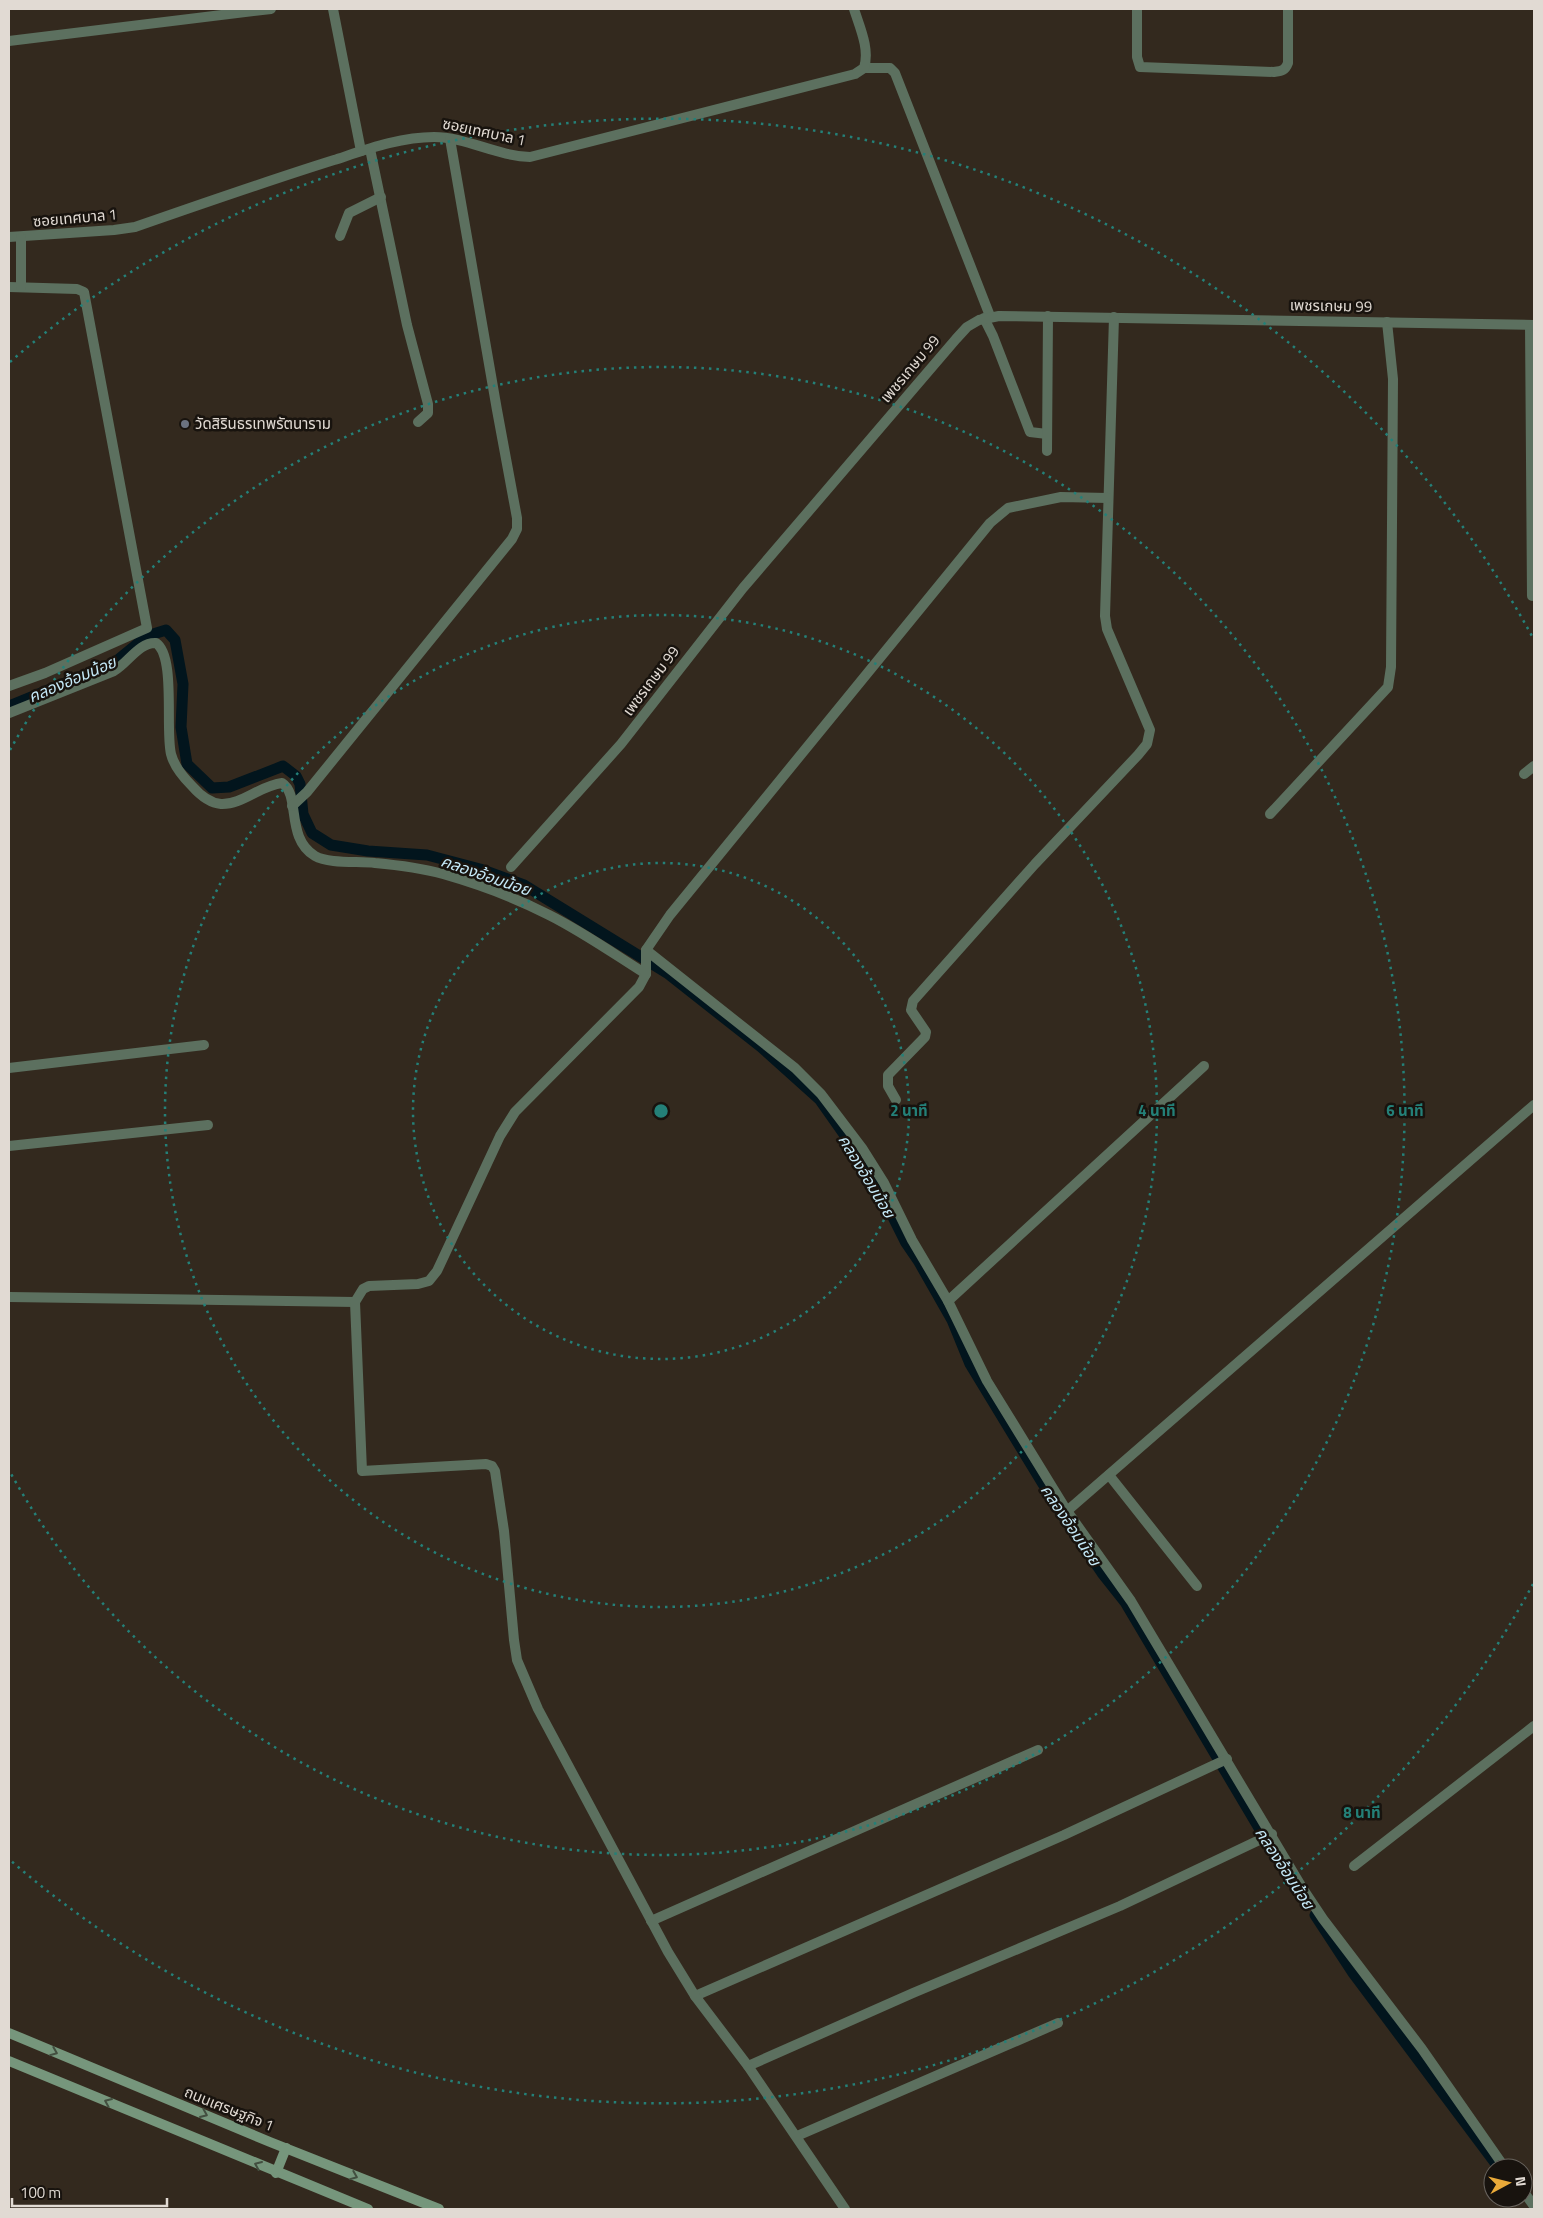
<svg xmlns="http://www.w3.org/2000/svg" width="1543" height="2218" viewBox="0 0 1543 2218" font-family="'Titillium Web','Noto Sans Thai',sans-serif">
<rect width="100%" height="100%" fill="#33291e"/>
<g fill="none" stroke-linecap="round" stroke-linejoin="round">
<g stroke="#02151d" stroke-width="11">
<polyline points="9,706 114,663 147,636 166,630 175,640 183,684 181,727 187,764 212,788 229,787 283,766 296,776 300,784 303,814 312,833 331,845 368,851 427,855 480,869 524,885 667,973 761,1047 820,1100 851,1144 880,1191 906,1243 919,1262 952,1320 970,1364 1057,1507 1102,1573 1125,1602 1259,1828 1290,1876"/>
<polyline points="1315,1915 1353,1973 1499,2168"/>
</g>
<g stroke="#5c705f" stroke-width="10">
<polyline points="333,9 361,151"/>
<path d="M1137,9V57L1140,67L1274,72C1281,71 1285,71 1288,63V9"/>
<polyline points="9,41 271,9"/>
<polyline points="864,68 890,68 895,73 990,316"/>
<polyline points="370,149 407,325 428,404 428,413 418,422"/>
<polyline points="340,236 349,213 381,197"/>
<path d="M9,237L114,230L135,227C201,204 267,181 334,160C365,150 400,137 434,137C466,137 497,156 530,157L855,74L864,68C870,49 860,28 854,9"/>
<polyline points="9,287 77,289 84,292 147,628 45,673 9,686"/>
<polyline points="21,287 21,238"/>
<polyline points="984,318 993,336 1030,432 1047,434"/>
<polyline points="1530,325 1532,596"/>
<polyline points="1047,451 1048,316"/>
<path d="M9,713L114,671C128,663 139,642 156,643C176,656 165,730 171,754C174,766 183,777 192,786C199,794 209,803 221,804C242,805 261,785 282,783C301,795 285,838 315,856C329,864 358,861 375,863C397,865 421,868 443,874C478,884 516,898 549,915C583,932 614,954 646,974"/>
<polyline points="1524,774 1534,766"/>
<polyline points="292,806 307,792 512,539 517,529 517,518 497,410 450,139"/>
<polyline points="1270,814 1388,687 1391,667 1393,379 1387,322"/>
<polyline points="511,867 621,744 743,588 956,339 967,327 979,320 999,316 1534,325"/>
<polyline points="646,950 795,1068 821,1094 862,1148 884,1183 912,1240 948,1301 987,1381 1067,1511 1131,1601 1303,1889 1323,1919 1422,2049 1505,2168"/>
<polyline points="9,1068 204,1045"/>
<polyline points="896,1100 888,1086 888,1075 925,1037 926,1032 911,1010 913,1001 1035,864 1138,755 1147,744 1150,730 1107,629 1105,616 1114,317"/>
<polyline points="9,1146 208,1125"/>
<polyline points="9,1297 355,1302"/>
<polyline points="948,1301 1204,1066"/>
<polyline points="1109,1475 1197,1586"/>
<polyline points="1067,1511 1534,1105"/>
<polyline points="1354,1866 1534,1726"/>
<polyline points="651,1921 1038,1750"/>
<polyline points="695,1996 1064,1835 1227,1759"/>
<polyline points="748,2066 913,1993 1120,1906 1272,1834"/>
<polyline points="797,2136 1058,2023"/>
<polyline points="1523,2191 1534,2206"/>
<polyline points="845,2209 748,2066 695,1996 668,1952 538,1709 517,1660 514,1640 504,1531 495,1471 492,1466 486,1464 362,1471 355,1302 363,1289 369,1286 418,1284 429,1281 437,1271 500,1136 515,1112 639,987 646,974 646,950 670,915 990,523 1008,508 1061,497 1108,498"/>
</g>
<g stroke="#76967c" stroke-width="10">
<polyline points="9,2033 270,2142 439,2209"/>
<polyline points="9,2061 368,2209"/>
<polyline points="276,2173 286,2148"/>
</g>
</g>
<defs><path id="oneway-chevron" d="M-2-3.5L2.5 0L-2 3.5" fill="none" stroke-width="1.6" stroke-linecap="round" stroke-linejoin="round" transform="scale(1.25)"/></defs>
<g stroke="#424e3f">
<use href="#oneway-chevron" transform="translate(54 2052) rotate(22)"/>
<use href="#oneway-chevron" transform="translate(108 2102) rotate(-157)"/>
<use href="#oneway-chevron" transform="translate(204 2114) rotate(23)"/>
<use href="#oneway-chevron" transform="translate(258 2165) rotate(-157)"/>
<use href="#oneway-chevron" transform="translate(354 2176) rotate(22)"/>
</g>
<g fill="none" stroke="#248078" stroke-width="2.5" stroke-dasharray="2.5 5">
<circle cx="661" cy="1111" r="248"/>
<circle cx="661" cy="1111" r="496"/>
<path d="M10 750A744 744 0 1 1 10 1472"/>
<path d="M1533 1584A992 992 0 0 1 10 1860M10 362A992 992 0 0 1 1533 638"/>
</g>
<circle fill="#6b7280" stroke="#18130e" stroke-width="2" cx="185" cy="424" r="5"/>
<g text-anchor="middle" stroke-width="5" stroke-linejoin="round" paint-order="stroke">
<g font-size="15" fill="#e1dad3" stroke="#18130e">
<text transform="translate(484 132) rotate(12)" y="5">ซอยเทศบาล 1</text>
<text transform="translate(75 218) rotate(-5)" y="5">ซอยเทศบาล 1</text>
<text transform="translate(1331 306) rotate(1)" y="5">เพชรเกษม 99</text>
<text transform="translate(910 369) rotate(-50)" y="5">เพชรเกษม 99</text>
<text transform="translate(651 681) rotate(-53)" y="5">เพชรเกษม 99</text>
<text transform="translate(229 2109) rotate(22)" y="5">ถนนเศรษฐกิจ 1</text>
</g>
<g font-size="15" fill="#e1dad3" stroke="#18130e" text-anchor="start">
<text x="195" y="429">วัดสิรินธรเทพรัตนาราม</text>
</g>
<g font-size="16" font-style="italic" fill="#c5e9f8" stroke="#18130e">
<text transform="translate(72 679) rotate(-23)" y="6">คลองอ้อมน้อย</text>
<text transform="translate(486 875) rotate(19)" y="6">คลองอ้อมน้อย</text>
<text transform="translate(867 1176) rotate(59)" y="6">คลองอ้อมน้อย</text>
<text transform="translate(1071 1525) rotate(56)" y="6">คลองอ้อมน้อย</text>
<text transform="translate(1285 1868) rotate(57)" y="6">คลองอ้อมน้อย</text>
</g>
</g>
<circle cx="661" cy="1111" r="8" fill="#248078" stroke="#18130e" stroke-width="2.5"/>
<g font-size="15" text-anchor="middle" font-weight="bold" fill="#248078" stroke="#18130e" stroke-width="5" stroke-linejoin="round" paint-order="stroke">
<text x="909" y="1116">2 นาที</text>
<text x="1157" y="1116">4 นาที</text>
<text x="1405" y="1116">6 นาที</text>
<text x="1362" y="1818">8 นาที</text>
</g>
<rect width="1543" height="2218" fill="none" stroke="#e1dad3" stroke-width="20"/>
<g transform="translate(1508 2183) rotate(83)"><circle r="24" fill="#18130e" stroke="#68635d"/>
<path d="M0-4L9 19L0 12L-9 19Z" fill="#eaaa39"/>
<text y="-8" font-size="14" font-weight="bold" text-anchor="middle" fill="#e1dad3">N</text>
</g>
<path d="M12 2198v8h155v-8" fill="none" stroke="#e1dad3" stroke-width="2.5"/>
<text x="20" y="2198" font-size="15" fill="#e1dad3" stroke="#18130e" stroke-width="4" paint-order="stroke">100 m</text>
</svg>
